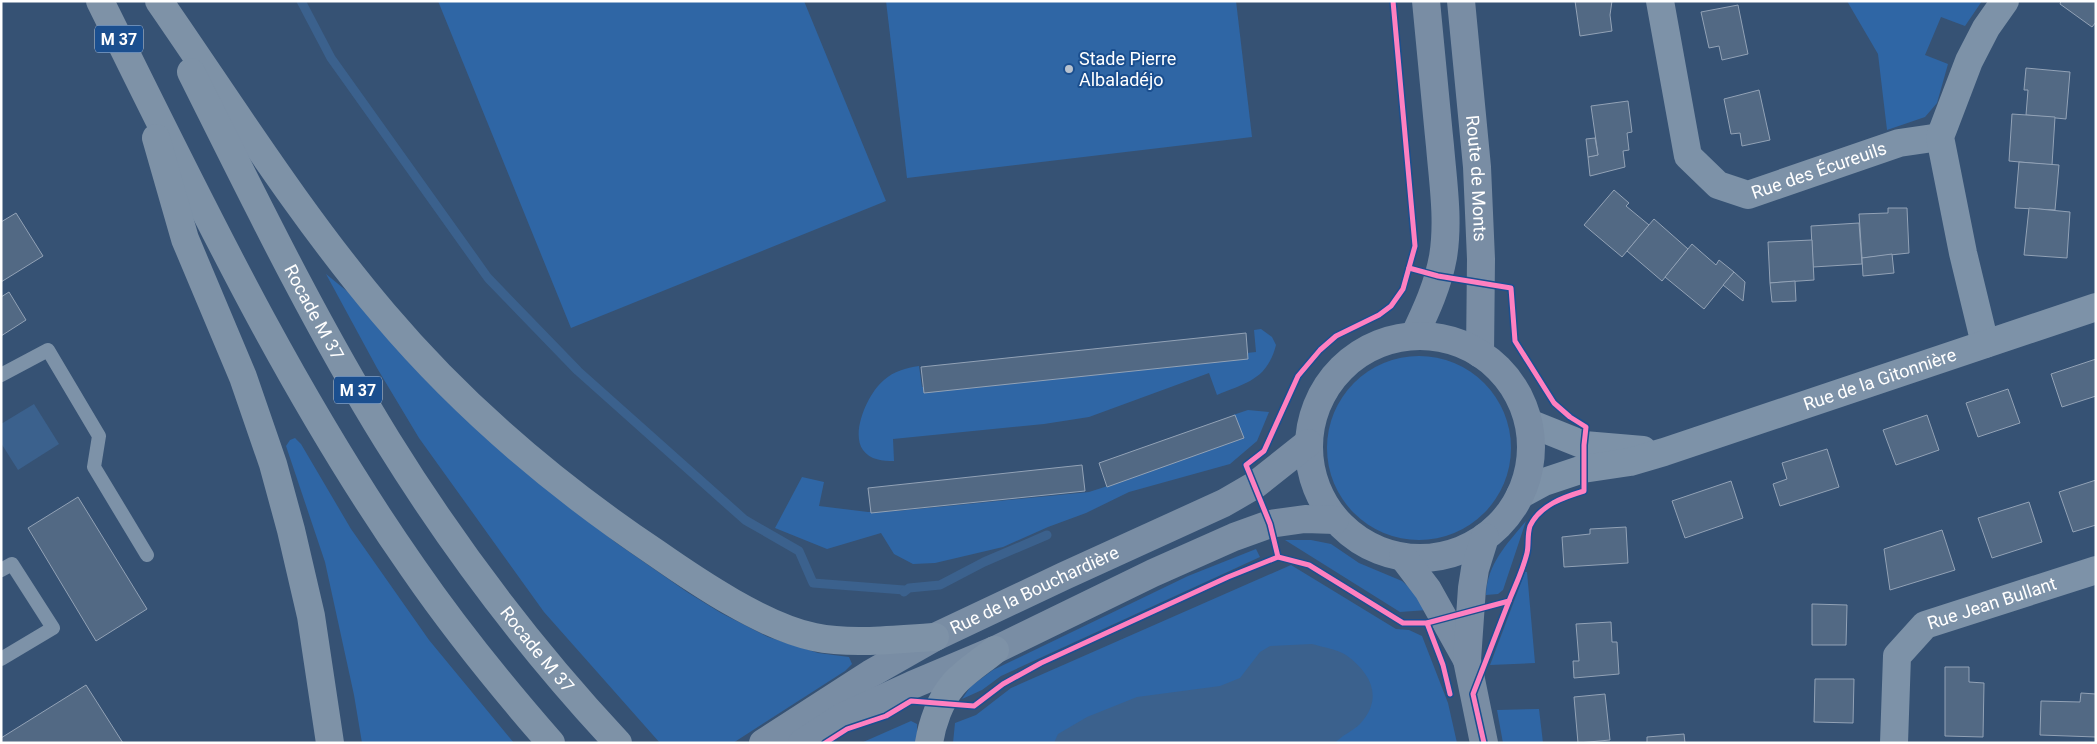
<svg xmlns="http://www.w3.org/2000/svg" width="2097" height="744" viewBox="0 0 2097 744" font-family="Roboto,sans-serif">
<rect width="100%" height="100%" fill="#365274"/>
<g fill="#2f66a5">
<polygon points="438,1 804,1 886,201 571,328"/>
<polygon points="886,1 1236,1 1252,137 907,178"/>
<polygon points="1847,1 1982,1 1965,26 1941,17 1925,55 1948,64 1937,103 1925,117 1887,130 1878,54"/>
<polygon points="326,274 348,292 517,464 615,542 687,592 721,613 768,637 818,653 849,657 852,664 845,671 733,743 660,743 544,612 419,438 377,368"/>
<path d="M1261,329L1272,337L1276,345C1267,380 1246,383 1217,395L1209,373L1089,417L1044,424L893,439L894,461C883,461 870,460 863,450C850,432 869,392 884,380C894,371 906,368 919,366L922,387L1256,352L1254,330Z"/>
<circle cx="1419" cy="448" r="92"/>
<polygon points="1248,410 1269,412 1257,441 1230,464 1129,492 1086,513 1048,527 1003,547 935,563 913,564 894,554 881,533 827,549 775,528 802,477 824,482 819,506 868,512 897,511 1089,492 1120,482 1241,437 1233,415"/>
<polygon points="295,438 301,444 351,529 429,640 514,743 362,743 354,695 325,562 286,446 290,440"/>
<path d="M1526,521L1503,590L1498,594L1486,595C1487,564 1507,544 1526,521Z"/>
<polygon points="1285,540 1311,540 1331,544 1359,563 1402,581 1412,590 1427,610 1400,612"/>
<polygon points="1256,549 1260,557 1001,676 982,690 962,699 971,686 993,670 1188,576"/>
<polygon points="1291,565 1396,629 1409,630 1422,636 1448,703 1457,743 953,743 955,723 976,715 1011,688"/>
<polygon points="1525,572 1527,572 1535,663 1490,665"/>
<polygon points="1539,709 1543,743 1503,743 1497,710"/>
<polygon points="911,721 917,724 917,743 861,743"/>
</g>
<g fill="#3b618d">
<polygon points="34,404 59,444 18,470 1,443 1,424"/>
<path d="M1312,644C1322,647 1337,649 1346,655C1371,673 1384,698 1360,724C1353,731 1342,735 1335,743H1054L1058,734L1087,717L1137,697L1220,686L1240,678L1260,652L1270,646Z"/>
</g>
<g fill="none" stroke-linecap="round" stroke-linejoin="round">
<g stroke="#3b618d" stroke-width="9">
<polyline points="301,1 331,58 488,278 578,371 745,520 799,551 813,583 904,590"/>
<polyline points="904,592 909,588 940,585 984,562 1047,535"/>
</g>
</g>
<g fill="#526984" stroke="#92a2b6">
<polygon points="1575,1 1612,1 1610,15 1612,31 1580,36"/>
<polygon points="2061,1 2096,1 2096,22 2092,27 2060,4"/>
<polygon points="1738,5 1748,54 1722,60 1719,46 1709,48 1701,12"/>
<polygon points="2026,68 2070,72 2066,119 2026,115 2028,90 2024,90"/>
<polygon points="1759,90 1770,140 1742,146 1740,133 1731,134 1724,99"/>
<polygon points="1628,101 1632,132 1627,133 1629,150 1623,151 1625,167 1590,176 1588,157 1598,155 1591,106"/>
<polygon points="2012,114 2055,117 2052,165 2009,161"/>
<polygon points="1595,138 1598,155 1588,157 1586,139"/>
<polygon points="2019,162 2059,165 2055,210 2015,208"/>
<polygon points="1614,190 1629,203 1626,206 1649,225 1622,257 1584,225"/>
<polygon points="1888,208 1907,208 1909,253 1862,258 1859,214 1888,213"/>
<polygon points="2029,208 2070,212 2067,258 2024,255"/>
<polygon points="16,213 43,256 1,282 1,222"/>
<polygon points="1654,219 1688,249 1662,281 1627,251"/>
<polygon points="1859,223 1862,264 1813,267 1811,226"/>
<polygon points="1812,240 1814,280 1770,283 1768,242"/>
<polygon points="1692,244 1716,265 1719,260 1734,272 1704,309 1665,277"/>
<polygon points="1892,254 1894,273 1863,276 1862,258"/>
<polygon points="1734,272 1745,282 1743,301 1723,285"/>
<polygon points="1795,281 1796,301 1772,302 1770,283"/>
<polygon points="9,292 26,320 1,336 1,297"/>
<polygon points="1246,333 1248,359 924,393 921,367"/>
<polygon points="2096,359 2096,396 2062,407 2051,374"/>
<polygon points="2008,389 2020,423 1978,437 1966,403"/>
<polygon points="1235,415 1244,438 1107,487 1099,463"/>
<polygon points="1927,415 1939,450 1896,465 1883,430"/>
<polygon points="1827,449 1839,487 1780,506 1773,484 1787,479 1782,463"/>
<polygon points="1082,465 1085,491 871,513 868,488"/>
<polygon points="2096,480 2096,525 2073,532 2059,492"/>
<polygon points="1731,481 1743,518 1685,538 1672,501"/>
<polygon points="78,497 147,609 96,641 28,528"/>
<polygon points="2029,502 2042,542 1992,558 1978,518"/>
<polygon points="1626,527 1628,563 1564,567 1562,537 1590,534 1590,529"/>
<polygon points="1942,530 1955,570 1890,590 1884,549"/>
<polygon points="1812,604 1847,605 1846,645 1812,645"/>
<polygon points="1611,622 1612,642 1617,642 1619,674 1574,678 1573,661 1579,661 1576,624"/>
<polygon points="1945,667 1969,667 1969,682 1984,683 1983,737 1945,736"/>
<polygon points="1815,679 1854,679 1853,723 1814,722"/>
<polygon points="86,685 123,743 1,743 1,738"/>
<polygon points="2081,693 2096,694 2096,737 2040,735 2041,701 2080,702"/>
<polygon points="1605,694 1610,740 1578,743 1574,697"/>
<polygon points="1684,734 1685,743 1647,743 1647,737"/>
</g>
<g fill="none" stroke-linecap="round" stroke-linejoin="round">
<g stroke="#7d92a8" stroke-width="14">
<polyline points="1,375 48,350 99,436 94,467 147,555"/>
<polyline points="1,570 12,564 53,628 1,659"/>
</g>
<g stroke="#7d92a8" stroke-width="28">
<path id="s1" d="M1660,1L1688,156L1718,185L1748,195L1899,143L1940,137"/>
<polyline points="1985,344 1963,253 1940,137 1969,61 1986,28 2005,1"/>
<polyline points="1529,423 1584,445 1643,450"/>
<path id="s2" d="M1520,495L1544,482L1583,469L1630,462L1664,452L2096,307"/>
<path id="s3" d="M1894,743L1897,656L1925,625L2096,570"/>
</g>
<g stroke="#798da4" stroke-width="28">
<path id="s4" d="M1461,1L1477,167L1481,259L1480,354"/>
<path d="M1414,336C1426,311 1438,285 1443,257C1449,221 1443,182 1440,146C1435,98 1431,50 1426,1"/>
<circle cx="1420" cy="447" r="111"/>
<polyline points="1403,557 1428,590 1467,660"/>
<path id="s5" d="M763,743L870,674L935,637L1064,576L1224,503L1255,485L1308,443"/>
<polyline points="802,743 842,717 912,685 995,650 1153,573 1234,537 1270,524 1305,519 1335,520"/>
<polyline points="1484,743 1467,660 1472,588 1475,569 1485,537"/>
</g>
<g stroke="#7e92a7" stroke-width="28">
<path d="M100,1C196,194 289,391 413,568C455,629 502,687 551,743"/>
<path d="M159,1C231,105 302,218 384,314C462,406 556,486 656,553C699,583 763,626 814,637C853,645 895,639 935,637"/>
<path id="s6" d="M191,72C253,196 314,322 387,440C454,548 531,650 618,743"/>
<polyline points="156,138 185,239 243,377 273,464 291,530 311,616 330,743"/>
<path d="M929,743C932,724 940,700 953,685C964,672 982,661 995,650"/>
</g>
<g stroke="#1b4f8f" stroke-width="8">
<g id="cycleway">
<polyline points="1278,557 1270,524 1246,465 1264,451 1298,376 1320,350 1336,336 1379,315 1391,306 1403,289 1415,246 1393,1"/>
<polyline points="1427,623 1443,665 1450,694"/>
<path d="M825,743L847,729L886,716L911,701L974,706L1003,684L1041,663L1228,577L1278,557L1309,565L1403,623H1427L1509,601C1515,586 1523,570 1527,553C1529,545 1527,535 1530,526C1540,505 1564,497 1584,491V445L1586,427L1570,417L1554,403L1515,341L1511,288L1438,276L1409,268"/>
<polyline points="1484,743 1473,694 1509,601"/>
</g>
</g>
<use href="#cycleway" stroke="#ff80c0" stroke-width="5"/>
</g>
<circle fill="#b9c2ce" stroke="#1b4f8f" stroke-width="2" cx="1069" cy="69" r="5"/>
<g text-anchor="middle" stroke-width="4" stroke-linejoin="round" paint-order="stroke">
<g fill="#1b4f8f" stroke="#bbcadd" stroke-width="1">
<rect x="95" y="25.5" width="48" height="27" rx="4"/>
<rect x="334" y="376.5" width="48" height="27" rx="4"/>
</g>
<g font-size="16" font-weight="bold" fill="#fff">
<text x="119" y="45">M 37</text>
<text x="358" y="396">M 37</text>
</g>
<g font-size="18" fill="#fff" stroke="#1b4f8f" text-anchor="start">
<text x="1079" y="65">Stade Pierre<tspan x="1079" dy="21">Albaladéjo</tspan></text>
</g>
<g font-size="18" fill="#fff" stroke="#1b4f8f">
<text dy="6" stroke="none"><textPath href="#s1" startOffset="306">Rue des Écureuils</textPath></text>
<text dy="6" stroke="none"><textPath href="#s4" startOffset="178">Route de Monts</textPath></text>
<text dy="6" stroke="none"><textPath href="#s6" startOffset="270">Rocade M 37</textPath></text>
<text dy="6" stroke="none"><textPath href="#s2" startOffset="379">Rue de la Gitonnière</textPath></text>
<text dy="6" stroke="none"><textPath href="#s5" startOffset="312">Rue de la Bouchardière</textPath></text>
<text dy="6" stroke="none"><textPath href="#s3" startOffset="199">Rue Jean Bullant</textPath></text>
<text dy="6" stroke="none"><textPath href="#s6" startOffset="675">Rocade M 37</textPath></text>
</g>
</g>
<rect width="2097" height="744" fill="none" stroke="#ffffff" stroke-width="5"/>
</svg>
